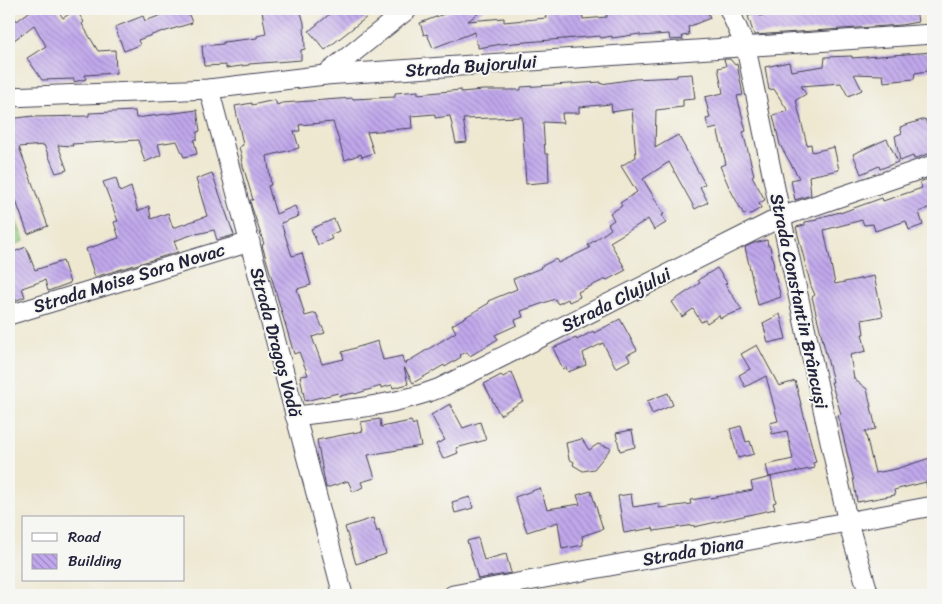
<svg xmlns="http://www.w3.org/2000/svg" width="942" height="604" viewBox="0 0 942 604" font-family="Sriracha,sans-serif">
<defs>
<pattern id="building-back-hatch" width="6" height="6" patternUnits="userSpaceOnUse" patternTransform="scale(1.25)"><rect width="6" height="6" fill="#c1a8ec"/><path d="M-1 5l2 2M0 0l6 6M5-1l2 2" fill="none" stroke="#9c88c0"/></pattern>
</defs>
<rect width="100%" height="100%" fill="#f6f6f2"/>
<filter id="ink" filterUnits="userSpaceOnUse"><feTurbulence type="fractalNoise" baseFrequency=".02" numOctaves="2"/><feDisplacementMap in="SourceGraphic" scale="10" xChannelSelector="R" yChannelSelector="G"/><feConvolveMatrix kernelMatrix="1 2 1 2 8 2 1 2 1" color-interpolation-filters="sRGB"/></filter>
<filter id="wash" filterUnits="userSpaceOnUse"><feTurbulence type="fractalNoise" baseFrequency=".0096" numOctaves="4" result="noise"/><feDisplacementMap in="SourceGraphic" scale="20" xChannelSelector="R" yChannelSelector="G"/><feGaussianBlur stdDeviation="1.12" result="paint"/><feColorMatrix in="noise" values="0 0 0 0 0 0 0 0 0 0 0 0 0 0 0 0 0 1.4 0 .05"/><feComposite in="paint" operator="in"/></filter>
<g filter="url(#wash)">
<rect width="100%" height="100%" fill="#eee8d1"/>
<polygon fill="#97d58a" stroke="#5c7c62" points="10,205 24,241 9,247 9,206"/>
<g id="blocks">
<g fill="url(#building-back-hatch)" fill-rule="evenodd">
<polygon points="9,9 17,21 33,9 57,9 63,18 76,10 84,22 82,24 98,51 115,50 116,73 85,75 86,79 74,82 74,79 42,80 27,58 46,46 34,25 9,44"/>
<polygon points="165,9 187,9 192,23 163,32 163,31 138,40 140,45 124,51 115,27 143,16 145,21 167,13"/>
<polygon points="276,9 300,9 304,23 305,49 301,50 301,60 249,64 249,65 226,68 226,65 204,66 202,46 223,44 223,42 257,38 257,36 266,34 262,11"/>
<polygon points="336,9 377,9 325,50 309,31"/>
<polygon points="457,9 484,9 468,21 504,18 504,22 546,18 545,9 558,9 559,14 582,11 583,19 607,17 606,9 645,9 646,12 674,9 707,9 710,18 688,27 689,35 682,36 683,39 670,40 669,34 640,36 640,34 612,38 612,36 601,38 600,36 502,44 478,48 478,44 476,44 475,32 433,48 427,34 424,35 420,23"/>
<polygon points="783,9 916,9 918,22 901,25 754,35 748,16 759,13 760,16"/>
<polygon points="933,52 933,70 915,73 914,79 884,82 883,75 854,74 862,90 848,96 841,83 801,86 806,94 796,100 807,145 811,144 812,152 834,147 839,170 809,176 811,195 795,200 791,180 799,178 780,145 773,115 788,111 774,89 769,90 765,67 789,62 791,71 824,66 825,57 852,56 852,58"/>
<polygon points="724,59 730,59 735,65 737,64 743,95 737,96 746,131 743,132 754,175 752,176 765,200 759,203 761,208 749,215 747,213 744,215 729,187 720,166 726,164 717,128 709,130 706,119 710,118 705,97 723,93 718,68 726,66"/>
<path d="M692,74L695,99L683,100V107L656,110L655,148L678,135L705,184L700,187L708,202L695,209L669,162L643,179L664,214L662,215L666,223L654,230L648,219L610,242L626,270L607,280L606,279L578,292L580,297L569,302L568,299L558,304L555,299L521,311L523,317L515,320L517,325L495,335L498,339L470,356L467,352L460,355L461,357L445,367L444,365L413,383L404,367L408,384L393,388L392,385L381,388V386L355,394L354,393L339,396L338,393L305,401L300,376L308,375L299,352L294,354L292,347L262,245L264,244L251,205L250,200H253L241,159L242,158L239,147L243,145L235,106L252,103V105L275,100L277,105L282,103L353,98V99L395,97V93L418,91V94L461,90V92L483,90H521V87L601,82V84L635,79L677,77V75ZM611,104L612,112L632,109L636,157L621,166L637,192L620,203L622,206L610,213L614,220L608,224L611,229L588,245L590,248L558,263L556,259L540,267L541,268L513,279L517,289L488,301L489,303L452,325L456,332L404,364L402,356L383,360L378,341L342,352L344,359L322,364L312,337L325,333L316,313L305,316L297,289L311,285L302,253L292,256L281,223L299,216L295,206L276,214L268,186L271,185L267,156L299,148L294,131H300L299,125L333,122L345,160L361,154L362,157L374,153L367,132L412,128L411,116L435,114V118L450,116L456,143L467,142L463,119L522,117L526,184L549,182L548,154H545L543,122L563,123L562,113H579V107Z"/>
<polygon points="197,110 200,131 197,132 197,139 194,140 197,154 184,157 177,141 158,144 161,155 145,162 138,140 72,144 73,146 58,145 67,170 56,173 44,145 19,147 48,226 28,234 9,182 9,119 33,116 33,117 89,116 89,113 135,111 136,118"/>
<polygon points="925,119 927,124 933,121 933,152 914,159 913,156 900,161 895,136 902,133 900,127"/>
<polygon points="887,139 898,162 880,169 879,166 861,174 853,154"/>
<polygon points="212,173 234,235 217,240 214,230 197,234 197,233 174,241 178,252 95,277 86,249 119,238 114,222 118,221 103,182 116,178 120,192 131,187 138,211 149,206 151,219 168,213 173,228 207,216 196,179"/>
<polygon points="933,177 933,215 930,207 919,212 923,225 909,230 906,221 875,231 873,224 864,225 862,220 824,230 835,284 874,276 880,304 883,316 862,320 864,334 862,334 866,351 850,355 854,379 867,389 876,429 865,431 875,473 896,469 933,457 933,490 928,491 926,482 894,490 895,495 857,502 853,477 838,415 841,414 831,382 833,382 812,297 815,295 811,286 796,227 805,225 805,222 817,220 817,218 840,212 840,213 882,198 883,201 922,188 920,182"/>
<polygon points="334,219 339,231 330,235 332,239 318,245 311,229"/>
<polygon points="767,240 768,246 770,246 774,267 773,268 781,297 758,305 745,247 754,243"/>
<polygon points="26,247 35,270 63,261 70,283 48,291 45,280 22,288 25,297 9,303 9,254"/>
<polygon points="717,268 727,283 725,284 742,310 720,318 719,315 707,323 705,320 701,322 693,309 682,317 672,302 700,283 698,280"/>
<polygon points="780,314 786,339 768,343 763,323"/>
<polygon points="620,319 637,350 627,355 630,360 616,368 603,343 583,353 586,365 568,372 566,367 563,369 553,348 576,338 577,340 593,331 594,333"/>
<polygon points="757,345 779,386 795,381 816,462 813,463 815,468 769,477 766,465 793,459 787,431 772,434 770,423 778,421 766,376 745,387 739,375 750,369 741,354"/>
<polygon points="512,372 523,401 500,415 484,384 501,375 503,377"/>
<polygon points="668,393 673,405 652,414 647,401"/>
<polygon points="450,404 463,428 480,422 486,440 456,448 458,453 443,459 436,444 445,440 431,415"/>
<polygon points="380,419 381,427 411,421 413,425 416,423 421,446 368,455 375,478 361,482 363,487 353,492 348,481 326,488 317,440 363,431 361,422"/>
<polygon points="741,426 746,442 750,441 754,454 738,458 730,429"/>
<polygon points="632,430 635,447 620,451 616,433"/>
<polygon points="582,439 589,450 598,444 611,448 594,469 583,471 573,465 574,462 569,459 566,443"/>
<polygon points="771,477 776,502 773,503 775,509 694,527 694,525 654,531 653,528 624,533 618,496 631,494 633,507 659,503 659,508 668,507 691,504 690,500 710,497 710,498 753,490 751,482"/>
<polygon points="540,488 547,509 580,504 577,495 591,491 603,529 582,536 583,545 562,549 558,522 527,532 515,497"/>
<polygon points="470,497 473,508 455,513 452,502"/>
<polygon points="373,518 377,532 379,530 386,554 356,564 345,527"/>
<polygon points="478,538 484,560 506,554 511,573 478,579 467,541"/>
</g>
</g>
</g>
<g filter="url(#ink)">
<use href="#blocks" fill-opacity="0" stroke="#414052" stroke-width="1"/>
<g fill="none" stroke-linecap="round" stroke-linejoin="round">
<g stroke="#414052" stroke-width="21">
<g id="minor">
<polyline points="729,9 746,48 781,217 848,523 869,595"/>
<polyline points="325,75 408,9"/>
<polyline points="209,89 343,595"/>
<polyline points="9,97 209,89 325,75 933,34"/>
<polyline points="9,315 250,242"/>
<path d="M295,416C344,410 393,406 440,388L781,217L933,165"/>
<polyline points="453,595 933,506"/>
</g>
</g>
<use href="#minor" stroke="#fff" stroke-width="19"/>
</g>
</g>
<g text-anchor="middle" stroke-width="4" stroke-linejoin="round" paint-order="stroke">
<g font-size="18" fill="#22223b" stroke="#f6f6f2">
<text transform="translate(471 66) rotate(-4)" y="6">Strada Bujorului</text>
<text transform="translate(129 278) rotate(-17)" y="6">Strada Moise Sora Novac</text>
<text transform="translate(616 300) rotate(-27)" y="6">Strada Clujului</text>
<text transform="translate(799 301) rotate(78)" y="6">Strada Constantin Brâncuși</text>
<text transform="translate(276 342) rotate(75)" y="6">Strada Dragoș Vodă</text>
<text transform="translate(693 551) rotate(-10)" y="6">Strada Diana</text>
</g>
</g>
<rect width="942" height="604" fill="none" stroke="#f6f6f2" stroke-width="30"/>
<rect x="22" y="516" width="162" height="65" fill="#f6f6f2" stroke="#a1a1a9"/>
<rect x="32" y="533" width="25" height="8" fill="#ffffff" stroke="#a1a1a9"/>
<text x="68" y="542" font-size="15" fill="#22223b">Road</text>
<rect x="32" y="554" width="25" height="15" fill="url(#building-back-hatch)" stroke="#a1a1a9"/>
<text x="68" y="566" font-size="15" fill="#22223b">Building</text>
</svg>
